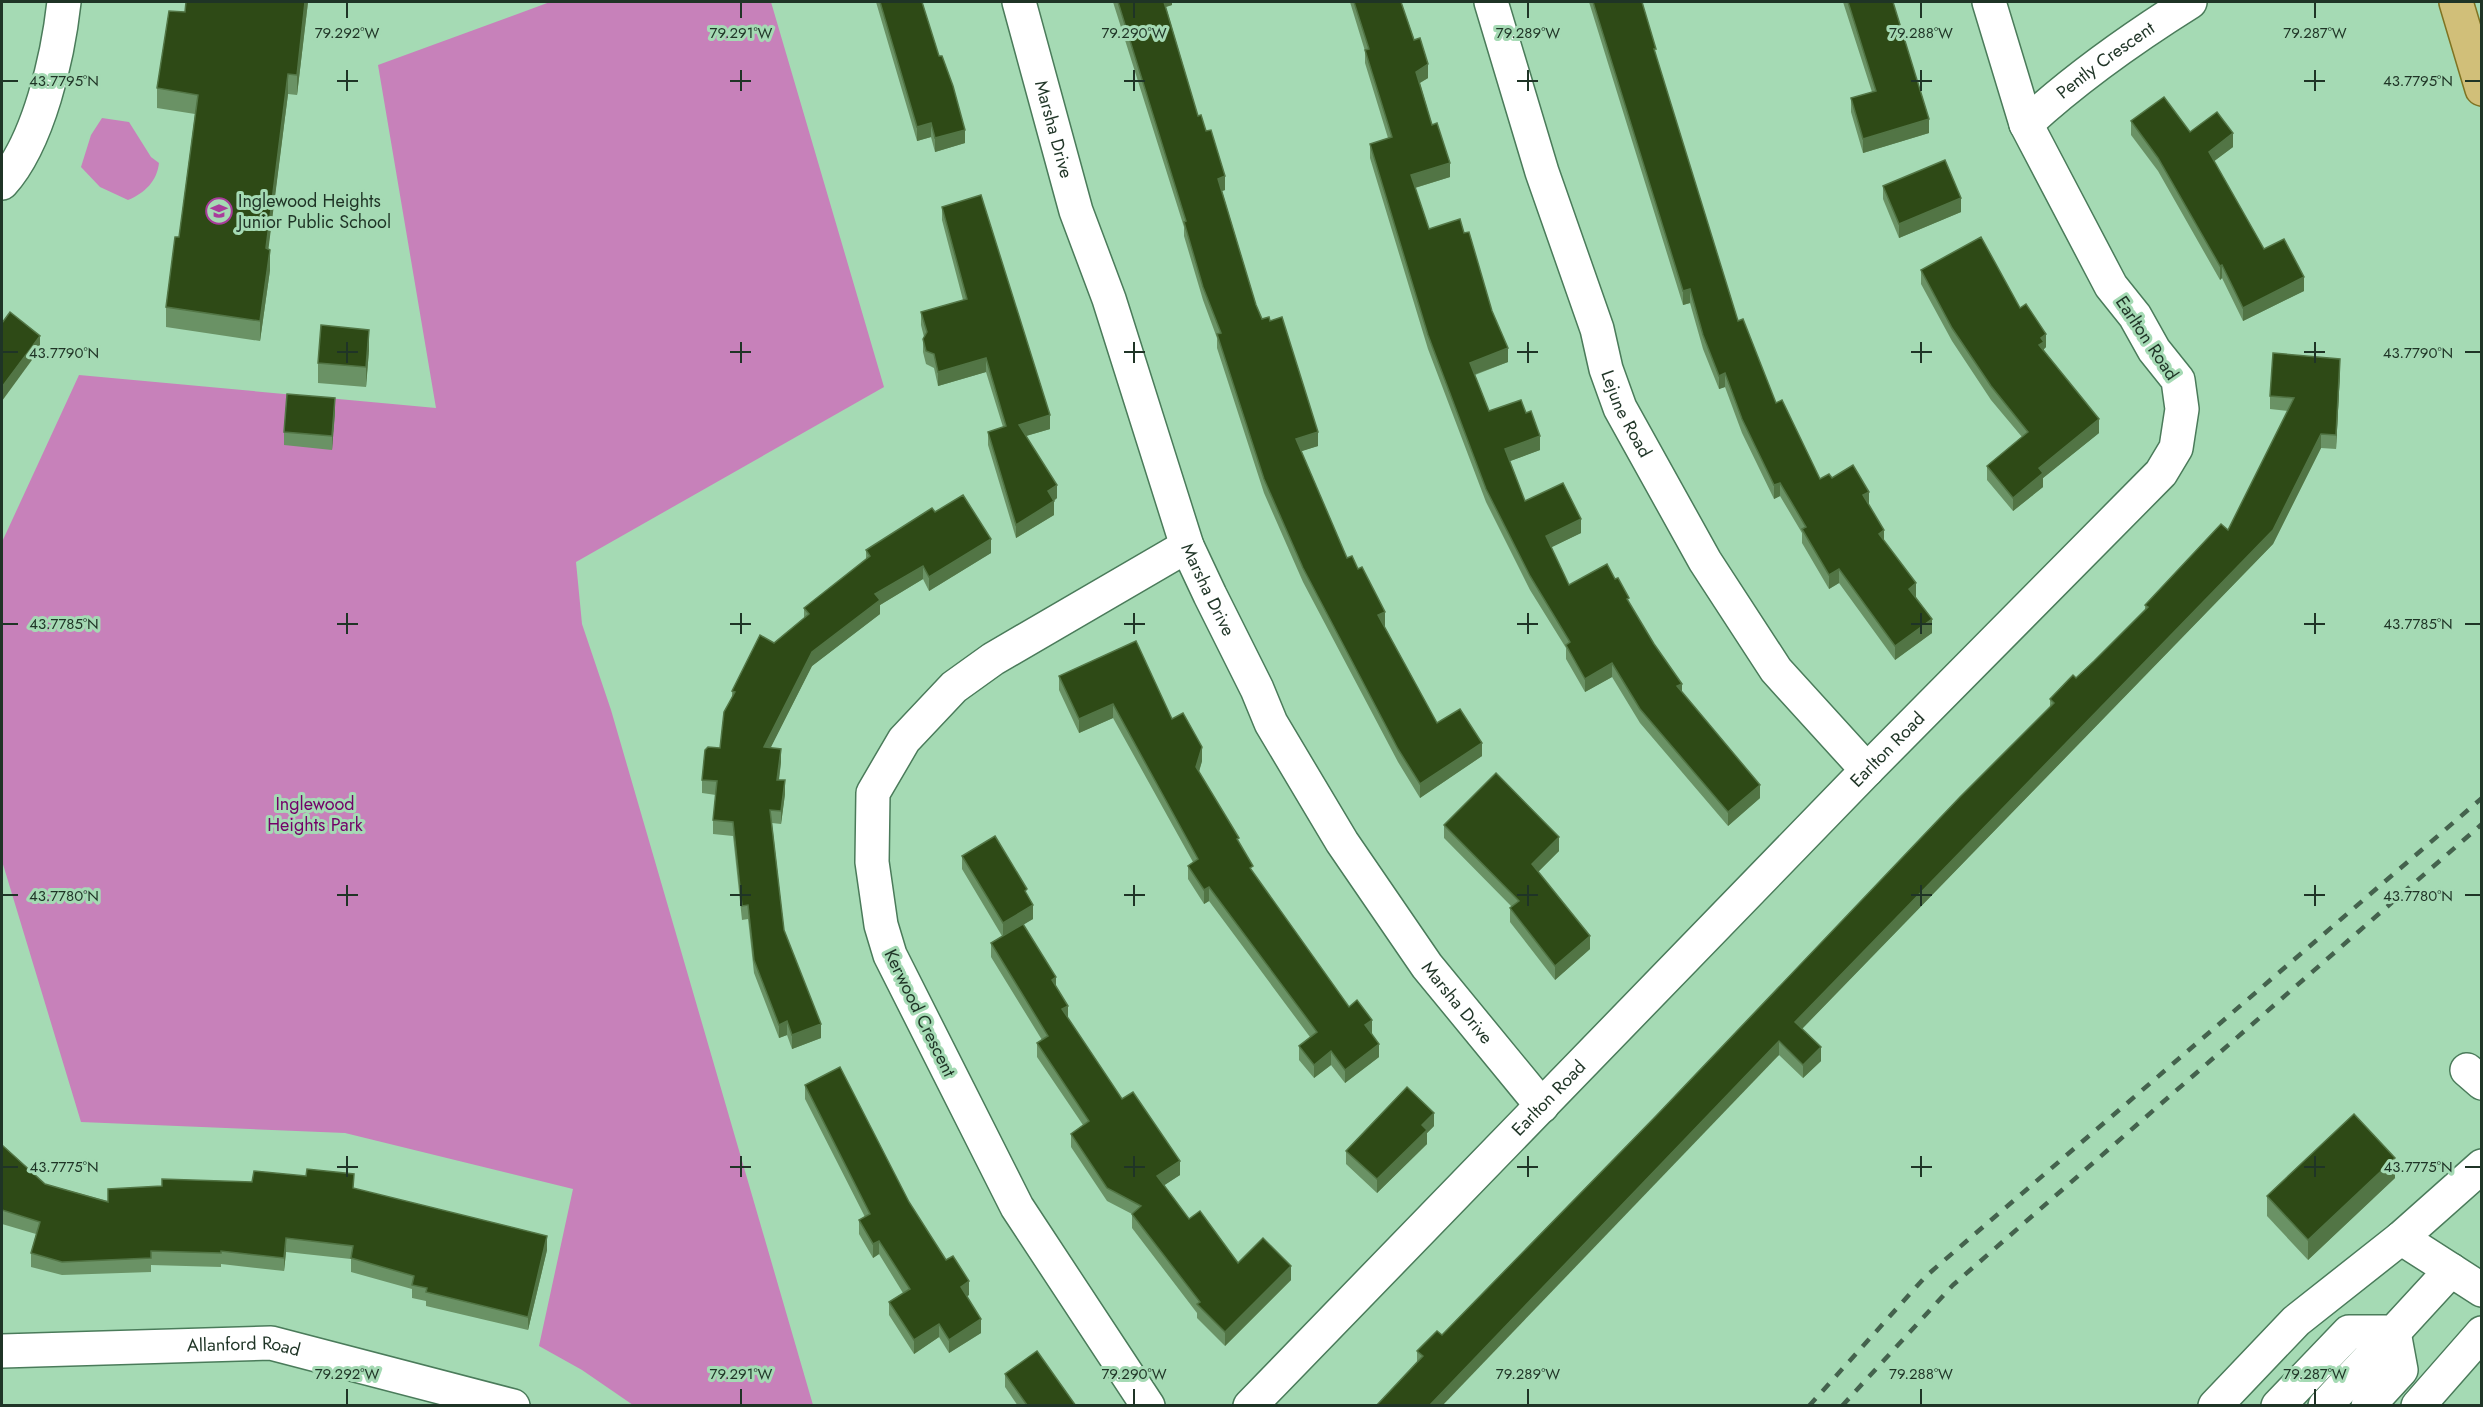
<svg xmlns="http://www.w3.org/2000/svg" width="2483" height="1407" viewBox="0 0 2483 1407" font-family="Jost,sans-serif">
<rect width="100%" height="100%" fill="#a5dab4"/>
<g fill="#c781ba">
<polygon points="550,2 771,2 884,387 576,562 582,624 611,710 813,1405 633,1405 582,1370 539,1346 573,1189 345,1133 81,1122 2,861 2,542 79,375 436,408 378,65"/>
<path d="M102,118L129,122L151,157L159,163C157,181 145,193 128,200L100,187L81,167L91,135Z"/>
</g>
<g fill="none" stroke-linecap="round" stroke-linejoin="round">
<g stroke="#4a7b5a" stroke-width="36">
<g id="minor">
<path id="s1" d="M1019,2L1076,211L1109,299L1187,546L1210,595L1257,689L1271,723L1342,842L1427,966L1542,1106"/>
<path id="s2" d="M1491,2L1542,172L1597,329L1606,369L1620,408L1705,561L1776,670L1867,770"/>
<path id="s3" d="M2026,124C2077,77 2131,39 2190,2"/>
<path d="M2,183C39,142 58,56 64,2"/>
<polyline points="2467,1070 2482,1083"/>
<polyline points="2482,1166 2401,1238 2482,1290"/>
<path id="s4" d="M2,1351L271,1343L513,1406"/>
<polyline points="1148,1406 1017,1207 890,955 881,925 872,862 873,793 904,740 954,687 993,659 1187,546"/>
<path id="s5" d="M1250,1406L1867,770L2161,473L2176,448L2182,409L2178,380L2154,350L2135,316L2111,286L2026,124L1989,2"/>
<polyline points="2215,1406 2296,1321 2401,1238"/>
<polyline points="2278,1406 2349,1332 2394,1332 2451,1270"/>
<polyline points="2325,1406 2394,1332"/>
<polyline points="2368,1406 2401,1370 2394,1332"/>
<polyline points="2418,1406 2482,1333"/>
</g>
</g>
<g stroke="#7f7322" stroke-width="36">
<polyline id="major" points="2456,2 2482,89"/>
</g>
<use href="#minor" stroke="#fff" stroke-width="33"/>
<use href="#major" stroke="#d1bf79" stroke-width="33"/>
<g stroke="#44624d" stroke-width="4.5" stroke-dasharray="10 10" stroke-linecap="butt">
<polyline points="1809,1406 1926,1276 2482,798"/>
<polyline points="1842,1406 1953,1285 2482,824"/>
</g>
</g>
<g fill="#6a9265">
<polygon points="308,2 297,95 288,94 268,249 270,270 260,341 166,327 166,307 179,237 195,114 157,108 157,88"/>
<polygon points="876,2 922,2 965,143 935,152 931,137 917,141"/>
<polygon points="1113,2 1172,2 1172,5 1166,7 1198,116 1225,190 1222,191 1256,305 1318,446 1301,451 1347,558 1385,626 1384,626 1437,723 1482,756 1420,798 1398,762 1303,582 1264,493 1217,348 1217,338 1203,300 1184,236 1184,227"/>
<polygon points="1350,2 1401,2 1428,78 1420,83 1432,125 1450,177 1415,188 1429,229 1464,233 1492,311 1508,362 1475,375 1489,411 1540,450 1510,461 1525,501 1581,533 1551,547 1569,585 1629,604 1682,692 1760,798 1728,826 1640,723 1612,677 1585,692 1566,659 1566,648 1530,590 1486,502 1428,349 1370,158 1370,144 1388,138 1365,63 1365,51"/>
<polygon points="1589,2 1642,2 1656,57 1738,321 1776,403 1820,479 1832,478 1869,505 1884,541 1916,597 1932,633 1895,660 1839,583 1829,589 1802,543 1802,533 1780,496 1774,499 1742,433 1725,387 1719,389 1703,349 1690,303 1683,305"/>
<polygon points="1843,2 1893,2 1929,133 1863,153 1851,112 1851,98 1872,92"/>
<polygon points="2131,121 2190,132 2233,147 2214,161 2264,249 2304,291 2243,321 2222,278 2220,280 2158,171 2131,135"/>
<polygon points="1883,186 1961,212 1899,238 1883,199"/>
<polygon points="942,207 1050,429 1026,436 1057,498 1054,501 1054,515 1016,538 988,445 988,432 1003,427 986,372 938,386 934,368 926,364 923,352 923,339 924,337 921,325 921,312 963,300 942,220"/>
<polygon points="1921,270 2020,308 2046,347 2044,349 2044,350 2099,433 2043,478 2043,487 2013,511 1987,480 1987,466 2022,437 1991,400 1952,341 1921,284"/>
<polygon points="369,350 366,387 318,383 318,363"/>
<polygon points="2340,372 2336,449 2321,448 2273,544 1802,1029 1821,1061 1803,1078 1779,1055 1417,1362 1417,1351 1442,1335 1656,1116 2050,707 2050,699 2076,678 2094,661 2145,610 2145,605 2228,530 2288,411 2270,409 2270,396"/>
<polygon points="335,412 332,450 284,445 284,432"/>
<polygon points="935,512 991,553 929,591 923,579 880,605 880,614 812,666 770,748 781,762 779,780 785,794 781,824 772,823 784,930 821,1038 792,1049 787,1035 779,1038 754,973 748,919 742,920 733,836 713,834 713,820 716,795 702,793 702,780 720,748 732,698 732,691 774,643 804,618 804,608 866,560 866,550"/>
<polygon points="1059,676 1172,719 1202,761 1199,772 1239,843 1253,873 1349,1007 1372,1033 1379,1057 1345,1083 1331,1065 1314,1078 1299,1060 1299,1046 1310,1037 1209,901 1204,904 1188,879 1188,866 1193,862 1113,718 1079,733 1059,690"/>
<polygon points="1444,825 1559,851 1538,872 1590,949 1555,980 1510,922 1510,908 1512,907 1444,838"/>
<polygon points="962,856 1033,919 1023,924 1056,986 1068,1018 1122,1099 1180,1175 1164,1185 1189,1219 1238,1263 1291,1280 1225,1346 1197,1318 1197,1313 1132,1228 1132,1214 1107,1201 1071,1147 1071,1134 1083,1125 1037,1057 1037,1043 1042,1040 991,957 991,943 1002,936 962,869"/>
<polygon points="805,1085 909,1202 969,1295 967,1296 981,1333 949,1353 939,1337 914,1354 889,1315 889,1302 903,1293 879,1254 873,1258 859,1234 859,1220 865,1217 805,1099"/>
<polygon points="1434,1126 1427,1133 1427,1144 1377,1193 1346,1164 1346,1151"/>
<polygon points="2,1145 45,1184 108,1201 354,1188 547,1250 528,1330 426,1306 426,1301 412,1298 412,1289 351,1272 351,1259 286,1252 284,1271 221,1264 221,1267 151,1265 151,1272 62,1275 31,1267 31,1253 36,1234 2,1224"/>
<polygon points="2395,1178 2308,1260 2267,1216 2267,1196"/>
<polygon points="1005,1374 1076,1406 1018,1406 1005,1387"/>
</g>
<g fill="#527545">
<polygon points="305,2 308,2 297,95 297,75"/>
<polygon points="1162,2 1172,2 1172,5 1162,8"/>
<polygon points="1428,64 1428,78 1416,85 1416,72"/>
<polygon points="288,74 288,94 266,268 266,248"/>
<polygon points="1929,119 1929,133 1863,153 1863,139"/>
<polygon points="931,123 931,137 917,141 917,127"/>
<polygon points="965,130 965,143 935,152 935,138"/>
<polygon points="2233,133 2233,147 2209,165 2209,152"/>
<polygon points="1450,163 1450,177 1411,189 1411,175"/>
<polygon points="1225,176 1225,190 1218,192 1218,179"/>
<polygon points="1961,198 1961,212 1899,238 1899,224"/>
<polygon points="270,250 270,270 260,341 260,321"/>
<polygon points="2222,265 2222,278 2220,280 2220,266"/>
<polygon points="2304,277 2304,291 2243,321 2243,308"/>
<polygon points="1690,289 1690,303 1683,305 1683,291"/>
<polygon points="369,330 369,350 366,387 366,367"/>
<polygon points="2046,334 2046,347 2044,349 2044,356 2039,345 2041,338"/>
<polygon points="40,336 40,349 2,401 2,387"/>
<polygon points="1508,348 1508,362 1470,376 1470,363"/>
<polygon points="986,358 986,372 938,386 938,372"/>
<polygon points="2340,359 2340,372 2336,449 2336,435"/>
<polygon points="1725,373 1725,387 1719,389 1719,376"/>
<polygon points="335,398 335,412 332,450 332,436"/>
<polygon points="1050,415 1050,429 1019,438 1019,425"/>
<polygon points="2099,419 2099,433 2043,478 2043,487 2013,511 2013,498 2039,468"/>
<polygon points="1318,432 1318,446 1296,453 1296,439"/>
<polygon points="2321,434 2321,448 2273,544 1795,1036 1795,1022"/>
<polygon points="1540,436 1540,450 1505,463 1505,449"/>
<polygon points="1780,483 1780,496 1774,499 1774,485"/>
<polygon points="1057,485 1057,498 1048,504 1048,491"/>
<polygon points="1869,492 1869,506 1863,495"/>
<polygon points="1054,501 1054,515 1016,538 1016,525"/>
<polygon points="1581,519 1581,533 1546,550 1546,536"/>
<polygon points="1884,530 1884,544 1879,534"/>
<polygon points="991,539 991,553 929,591 929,577"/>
<polygon points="923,566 923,579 880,605 880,614 812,666 764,761 764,747 812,652 875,594"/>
<polygon points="1839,569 1839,583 1829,589 1829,575"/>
<polygon points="1916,583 1916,597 1909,602 1909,589"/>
<polygon points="1385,612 1385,626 1378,629 1378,615"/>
<polygon points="1932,619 1932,633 1895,660 1895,646"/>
<polygon points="1612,663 1612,677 1585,692 1585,679"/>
<polygon points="1682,684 1682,697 1677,686"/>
<polygon points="1113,704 1113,718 1079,733 1079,719"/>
<polygon points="1482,743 1482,756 1420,798 1420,784"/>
<polygon points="1202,747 1202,761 1196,781 1196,767"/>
<polygon points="781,749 781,762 777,793 777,780"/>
<polygon points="785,780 785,794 781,824 781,811"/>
<polygon points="1760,785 1760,798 1728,826 1728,812"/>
<polygon points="1559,837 1559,851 1532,878 1532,864"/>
<polygon points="1209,887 1209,901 1204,904 1204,890"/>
<polygon points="1033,905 1033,919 1003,937 1003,923"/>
<polygon points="1590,936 1590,949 1555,980 1555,966"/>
<polygon points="1056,977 1056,991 1052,980"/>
<polygon points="1068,1006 1068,1019 1062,1009"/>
<polygon points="1372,1020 1372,1033 1365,1039 1365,1025"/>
<polygon points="787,1021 787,1035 779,1038 779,1025"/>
<polygon points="821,1024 821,1038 792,1049 792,1035"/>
<polygon points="1779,1041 1779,1055 1442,1406 1429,1406"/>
<polygon points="1379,1044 1379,1057 1345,1083 1345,1070"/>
<polygon points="1821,1047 1821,1061 1803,1078 1803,1065"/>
<polygon points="1331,1051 1331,1065 1314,1078 1314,1065"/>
<polygon points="1434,1113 1434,1126 1427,1133 1427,1144 1377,1193 1377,1179 1422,1125"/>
<polygon points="2395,1158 2395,1178 2308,1260 2308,1240"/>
<polygon points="1180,1161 1180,1175 1157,1190 1157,1176"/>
<polygon points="547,1236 547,1250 528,1330 528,1317"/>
<polygon points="286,1238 286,1252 284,1271 284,1258"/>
<polygon points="879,1241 879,1254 873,1258 873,1244"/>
<polygon points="1291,1266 1291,1280 1225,1346 1225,1332"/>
<polygon points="969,1281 969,1295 961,1300 961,1287"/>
<polygon points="981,1319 981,1333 949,1353 949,1340"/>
<polygon points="939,1324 939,1337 914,1354 914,1340"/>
</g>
<g fill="#2e4a16" stroke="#527545" stroke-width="1.5">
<polygon points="186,2 305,2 297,75 288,74 266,248 270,250 260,321 166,307 175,237 179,237 198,95 157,88 169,11 185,12"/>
<polygon points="880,2 922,2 939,56 942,56 953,86 965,130 935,138 931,123 917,127"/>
<polygon points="1118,2 1164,2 1198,116 1201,115 1206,131 1211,130 1225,176 1218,179 1256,305 1262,319 1269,317 1270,321 1282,317 1318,432 1296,439 1347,558 1352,556 1358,569 1362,567 1385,612 1378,615 1437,723 1460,709 1482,743 1420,784 1398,749 1303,568 1264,479 1217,334 1221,333 1203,287 1184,222 1186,221"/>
<polygon points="1354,2 1401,2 1414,40 1420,38 1428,64 1416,72 1432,125 1437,123 1450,163 1411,175 1429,229 1460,219 1464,233 1469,232 1492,311 1508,348 1470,363 1489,411 1521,400 1526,413 1531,411 1540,436 1505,449 1525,501 1563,483 1581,519 1546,536 1569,585 1607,564 1615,579 1618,578 1629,598 1627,599 1654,644 1682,684 1677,686 1760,785 1728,812 1640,709 1612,663 1585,679 1566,645 1570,642 1530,576 1486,489 1428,335 1370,144 1392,137 1365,50 1369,49"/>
<polygon points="1593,2 1642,2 1656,49 1654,49 1738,321 1743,319 1776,403 1782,400 1820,479 1829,474 1832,478 1853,465 1869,492 1863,495 1884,530 1879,534 1916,583 1909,589 1932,619 1895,646 1839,569 1829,575 1802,529 1806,527 1780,483 1774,485 1742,419 1725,373 1719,376 1703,335 1690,289 1683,291"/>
<polygon points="1848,2 1893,2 1929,119 1863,139 1851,98 1876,91"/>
<polygon points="2164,97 2190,132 2217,112 2233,133 2209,152 2264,249 2284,239 2304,277 2243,308 2222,265 2220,266 2158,158 2131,121"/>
<polygon points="1945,160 1961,198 1899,224 1883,186"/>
<polygon points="981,195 1050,415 1019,425 1057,485 1048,491 1054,501 1016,525 988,432 1006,426 986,358 938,372 934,354 926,351 923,339 927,332 921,312 967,299 942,207"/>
<polygon points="1981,237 2020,308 2026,304 2046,334 2041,338 2044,342 2039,345 2099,419 2039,468 2043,473 2013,498 1987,466 2028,432 1991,386 1952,328 1921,270"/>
<polygon points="10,312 40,336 2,387 2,323"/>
<polygon points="321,325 369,330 366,367 318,363"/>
<polygon points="2273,353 2340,359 2336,435 2321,434 2273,530 1795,1022 1821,1047 1803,1065 1779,1041 1429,1406 1376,1406 1423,1356 1417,1351 1437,1331 1442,1335 1656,1116 1960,797 2054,703 2050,699 2073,675 2076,678 2094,661 2148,607 2145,605 2221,524 2228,530 2294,398 2270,396"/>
<polygon points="287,394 335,398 332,436 284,432"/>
<polygon points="963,495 991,539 929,577 923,566 875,594 880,600 812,652 764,747 781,749 777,780 785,780 781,811 770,810 784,930 821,1024 792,1035 787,1021 779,1025 754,960 748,905 742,906 733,822 713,820 717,781 702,780 705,750 708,747 720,748 724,712 735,692 732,691 760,635 774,643 809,614 804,608 870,556 866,550 932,508 935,512"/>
<polygon points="1136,641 1172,719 1183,713 1202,747 1196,767 1239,838 1237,839 1253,866 1250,868 1349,1007 1357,1000 1372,1020 1365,1025 1379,1044 1345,1070 1331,1051 1314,1065 1299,1046 1317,1032 1209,887 1204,890 1188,866 1198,859 1113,704 1079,719 1059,676"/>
<polygon points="1496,773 1559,837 1532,864 1590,936 1555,966 1510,908 1519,901 1444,825"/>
<polygon points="995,836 1027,889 1025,891 1033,905 1003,923 962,856"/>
<polygon points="1023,924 1056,977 1052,980 1068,1006 1062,1009 1122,1099 1133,1092 1180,1161 1157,1176 1189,1219 1200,1211 1238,1263 1263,1238 1291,1266 1225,1332 1197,1304 1200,1302 1132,1214 1141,1206 1107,1188 1071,1134 1089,1121 1037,1043 1048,1036 991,943"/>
<polygon points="840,1067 909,1202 946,1260 953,1256 969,1281 961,1287 981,1319 949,1340 939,1324 914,1340 889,1302 910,1289 879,1241 873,1244 859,1220 870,1214 805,1085"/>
<polygon points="1407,1087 1434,1113 1422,1125 1427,1130 1377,1179 1346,1151"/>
<polygon points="2354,1114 2395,1158 2308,1240 2267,1196"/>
<polygon points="2,1145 45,1184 108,1202 108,1189 162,1186 162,1179 252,1182 254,1171 306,1176 307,1169 354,1174 353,1188 547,1236 528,1317 426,1292 427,1288 412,1285 414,1276 351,1258 353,1246 286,1238 284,1258 221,1251 221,1253 151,1251 151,1258 62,1262 31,1253 40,1222 2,1210"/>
<polygon points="1037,1351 1076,1406 1026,1406 1027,1405 1005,1374"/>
</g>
<path fill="none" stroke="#1f3426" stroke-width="2" d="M347,3V18M741,3V18M1134,3V18M1528,3V18M1921,3V18M2315,3V18M347,70V91M741,70V91M1134,70V91M1528,70V91M1921,70V91M2315,70V91M3,81H18M337,81H358M730,81H751M1124,81H1145M1517,81H1538M1911,81H1932M2304,81H2325M2465,81H2480M347,342V363M741,342V363M1134,342V363M1528,342V363M1921,342V363M2315,342V363M3,352H18M337,352H358M730,352H751M1124,352H1145M1517,352H1538M1911,352H1932M2304,352H2325M2465,352H2480M347,613V634M741,613V634M1134,613V634M1528,613V634M1921,613V634M2315,613V634M3,624H18M337,624H358M730,624H751M1124,624H1145M1517,624H1538M1911,624H1932M2304,624H2325M2465,624H2480M347,885V906M741,885V906M1134,885V906M1528,885V906M1921,885V906M2315,885V906M3,895H18M337,895H358M730,895H751M1124,895H1145M1517,895H1538M1911,895H1932M2304,895H2325M2465,895H2480M347,1156V1177M741,1156V1177M1134,1156V1177M1528,1156V1177M1921,1156V1177M2315,1156V1177M3,1167H18M337,1167H358M730,1167H751M1124,1167H1145M1517,1167H1538M1911,1167H1932M2304,1167H2325M2465,1167H2480M347,1389V1404M741,1389V1404M1134,1389V1404M1528,1389V1404M1921,1389V1404M2315,1389V1404"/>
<defs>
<g id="school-ring" transform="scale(1.35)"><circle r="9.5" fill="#a5dab4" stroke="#a93c9b" stroke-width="1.5"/><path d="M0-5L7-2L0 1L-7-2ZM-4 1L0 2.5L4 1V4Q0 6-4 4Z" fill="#a93c9b"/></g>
</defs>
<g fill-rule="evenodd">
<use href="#school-ring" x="219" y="211"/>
</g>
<g text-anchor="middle" stroke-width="6" stroke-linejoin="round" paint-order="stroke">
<g font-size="18" fill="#1f3426" stroke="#a5dab4">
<text dy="6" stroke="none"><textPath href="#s3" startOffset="102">Pently Crescent</textPath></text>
<text dy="6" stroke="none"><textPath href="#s1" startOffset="132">Marsha Drive</textPath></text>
<text transform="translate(2147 338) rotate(56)" y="6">Earlton Road</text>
<text dy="6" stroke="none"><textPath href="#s2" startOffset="434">Lejune Road</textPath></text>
<text dy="6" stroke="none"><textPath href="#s1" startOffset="618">Marsha Drive</textPath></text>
<text dy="6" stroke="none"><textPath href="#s5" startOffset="915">Earlton Road</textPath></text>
<text dy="6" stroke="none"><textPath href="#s1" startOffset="1102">Marsha Drive</textPath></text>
<text transform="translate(920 1013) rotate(64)" y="6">Kerwood Crescent</text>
<text dy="6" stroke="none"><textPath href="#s5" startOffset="429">Earlton Road</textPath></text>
<text dy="6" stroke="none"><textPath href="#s4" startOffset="242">Allanford Road</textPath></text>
</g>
<g font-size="18" fill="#1f3426" stroke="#a5dab4" text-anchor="start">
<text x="238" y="207">Inglewood Heights<tspan x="238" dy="21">Junior Public School</tspan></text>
</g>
<g font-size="18" fill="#730068" stroke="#a5dab4">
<text x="315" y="810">Inglewood<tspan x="315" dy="21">Heights Park</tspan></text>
</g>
</g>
<g font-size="15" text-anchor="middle" fill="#1f3426" stroke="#a5dab4" stroke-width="6" stroke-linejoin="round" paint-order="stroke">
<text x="347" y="38">79.292°W</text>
<text x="741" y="38">79.291°W</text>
<text x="1134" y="38">79.290°W</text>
<text x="1528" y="38">79.289°W</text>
<text x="1921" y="38">79.288°W</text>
<text x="2315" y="38">79.287°W</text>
<text x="64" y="86">43.7795°N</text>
<text x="2418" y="86">43.7795°N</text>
<text x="64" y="358">43.7790°N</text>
<text x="2418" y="358">43.7790°N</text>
<text x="64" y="629">43.7785°N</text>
<text x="2418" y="629">43.7785°N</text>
<text x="64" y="901">43.7780°N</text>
<text x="2418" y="901">43.7780°N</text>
<text x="64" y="1172">43.7775°N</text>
<text x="2418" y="1172">43.7775°N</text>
<text x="347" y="1379">79.292°W</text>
<text x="741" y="1379">79.291°W</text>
<text x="1134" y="1379">79.290°W</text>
<text x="1528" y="1379">79.289°W</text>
<text x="1921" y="1379">79.288°W</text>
<text x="2315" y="1379">79.287°W</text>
</g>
<rect width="2483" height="1407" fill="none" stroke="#1f3426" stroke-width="6"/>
</svg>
